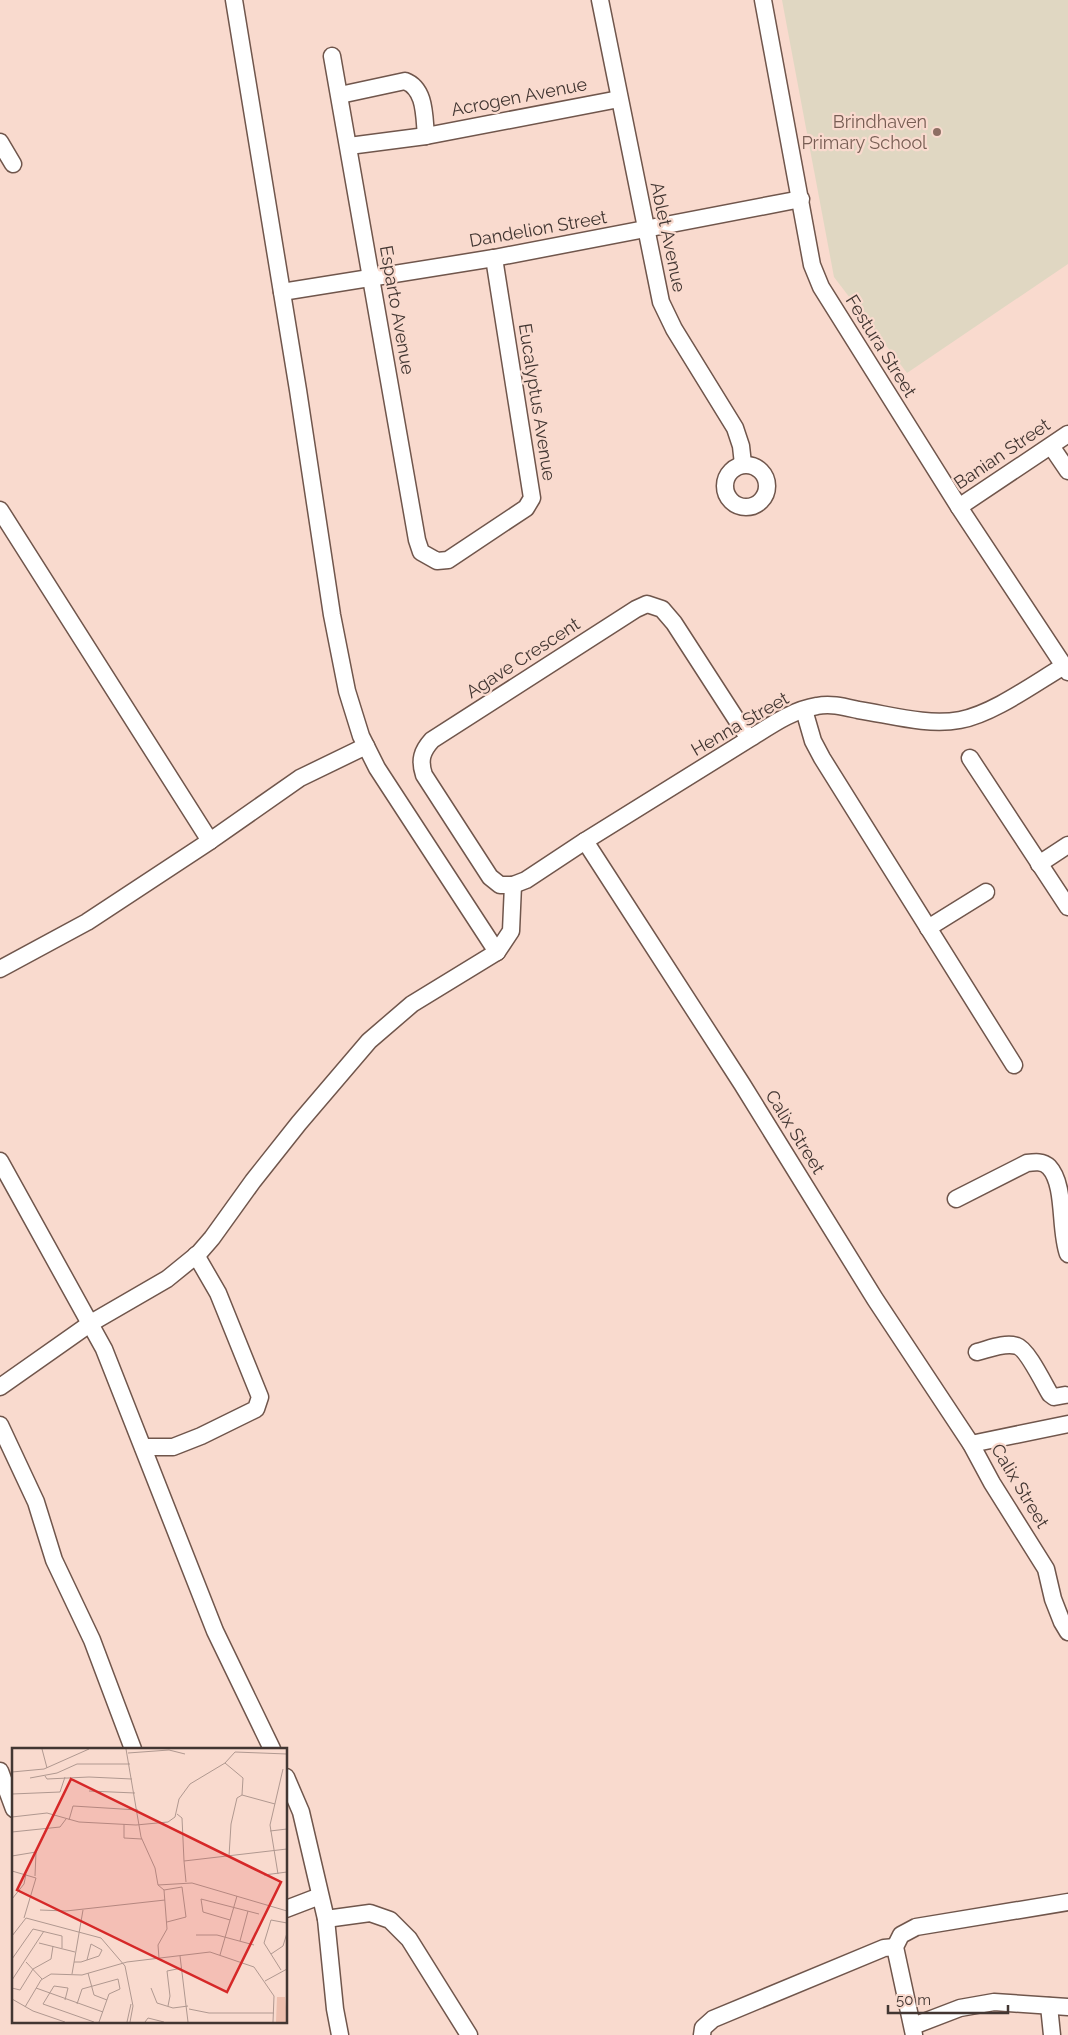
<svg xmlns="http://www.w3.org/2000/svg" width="1068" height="2035" viewBox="0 0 1068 2035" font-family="Raleway,sans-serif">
<rect width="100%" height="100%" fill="#f9dace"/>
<polygon fill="#e0d7c2" points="782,0 1068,0 1068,264 907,373 834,277"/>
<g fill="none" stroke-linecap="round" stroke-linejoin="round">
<g stroke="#70564c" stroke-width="19">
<g id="minor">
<polyline points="234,0 298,390 332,615 347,691 361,736 377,768 497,952"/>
<polyline points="600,0 661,302 674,329 735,428 741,446 743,464"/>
<polyline points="763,0 812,265 821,287 959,507 1068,672"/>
<polyline points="332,56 417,540 421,552 437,561 448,560 526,508 532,498 494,258"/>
<path d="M340,95L405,81C426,89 424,117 426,136"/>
<polyline points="0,142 13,164"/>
<polyline points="349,146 426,136 619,99"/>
<polyline points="282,292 494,258 801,199"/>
<polyline points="1051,446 1068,471"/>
<circle cx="746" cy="486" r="21"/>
<polyline points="959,507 1068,434"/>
<polyline points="0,510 210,841 87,922 0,969"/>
<polyline points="804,710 813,741 822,758 1014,1065"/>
<path d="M749,739L674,623L662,609L647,604L636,609L432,740C422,751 419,760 424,775L490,877L500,885H513L526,880L585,841L749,739C770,726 792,710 817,706C831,703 845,707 858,710C891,715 927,726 960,720C993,714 1035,683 1064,666"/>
<polyline points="970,758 1068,907"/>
<polyline points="210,841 300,778 366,746"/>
<polyline points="585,841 742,1084 875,1299 971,1444 992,1483 1046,1569 1053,1599 1062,1622 1068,1632"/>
<polyline points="1039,864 1068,845"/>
<polyline points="928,928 986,892"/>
<polyline points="0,1161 104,1349 215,1631 272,1749"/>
<path d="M956,1199L1027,1163C1035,1162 1043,1161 1049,1167C1066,1185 1059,1230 1068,1254"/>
<path d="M977,1352C989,1349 1005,1342 1017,1346C1027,1349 1044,1384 1050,1394L1054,1397L1065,1395"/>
<polyline points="0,1387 91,1323 167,1279 199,1253 212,1238 253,1181 299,1123 369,1041 412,1004 497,952 511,931 513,885"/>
<polyline points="0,1425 36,1502 54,1560 92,1640 133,1749"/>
<polyline points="971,1444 1068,1424"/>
<polyline points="143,1447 173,1447 201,1436 256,1409 260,1397 218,1293 196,1255"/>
<polyline points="0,1771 14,1809"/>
<polyline points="286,1777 301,1812 326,1919 335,2009 340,2035"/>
<polyline points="286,1909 320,1896"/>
<polyline points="326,1919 370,1913 390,1920 409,1939 469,2035"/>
<polyline points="1049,2006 1052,2035"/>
<polyline points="913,2026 960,2008 994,2002 1068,2007"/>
<polyline points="702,2035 703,2028 713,2019 884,1948 895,1947"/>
<polyline points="914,2035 895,1947 901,1935 916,1927 1068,1902"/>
</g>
</g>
<use href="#minor" stroke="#fff" stroke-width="16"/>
</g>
<circle fill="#8d6e63" stroke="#f9dace" stroke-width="2" cx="937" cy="132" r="5"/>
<g text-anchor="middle" stroke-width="4.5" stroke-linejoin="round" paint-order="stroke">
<g font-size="18" fill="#423632" stroke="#f9dace">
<text transform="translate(519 97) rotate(-11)" y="6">Acrogen Avenue</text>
<text transform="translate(538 229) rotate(-10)" y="6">Dandelion Street</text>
<text transform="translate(668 237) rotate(78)" y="6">Ablet Avenue</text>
<text transform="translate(397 310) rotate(80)" y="6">Esparto Avenue</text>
<text transform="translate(881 346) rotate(58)" y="6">Festura Street</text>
<text transform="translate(537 402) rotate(81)" y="6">Eucalyptus Avenue</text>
<text transform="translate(1002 454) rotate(-34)" y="6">Banian Street</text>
<text transform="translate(523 658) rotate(-33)" y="6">Agave Crescent</text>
<text transform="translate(740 724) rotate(-30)" y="6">Henna Street</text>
<text transform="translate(795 1132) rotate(58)" y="6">Calix Street</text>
<text transform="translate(1020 1486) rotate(59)" y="6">Calix Street</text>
</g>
<g font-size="18" fill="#785e54" stroke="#f9dace" text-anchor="end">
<text x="927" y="128">Brindhaven<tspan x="927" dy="21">Primary School</tspan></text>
</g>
</g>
<g transform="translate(12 1748)">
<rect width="275" height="275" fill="#f9dace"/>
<path d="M273,246L275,274H264L265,249H273Z" fill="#eebfae"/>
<path fill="none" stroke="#b09890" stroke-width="1" d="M30,1L35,20M114,1L129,89L143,120L146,137L152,142M116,5L157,2L173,6M213,15L231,30L230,47L263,56M0,24L32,21L77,1M33,28L35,31L77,29L120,31M18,30L45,25L65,16H118M77,43L123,45M0,46L48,44L53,29M165,66L170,70L172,113L275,101M0,69L35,65L67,74L124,77L156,74L163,69L167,51L178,36L213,15L223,4L275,6M57,72L61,58L126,62M112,76V90L130,91M258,83L275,81M0,84L48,79L54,71M0,108L24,104L23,128M217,108L219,76L225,50L230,47M172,113L174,134M0,123L24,130L12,170M266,126L258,77L271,21M252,127L275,124M146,137L180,135L275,163M152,142L170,139L174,169L155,174M0,151L12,136L14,126M28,162L54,163L153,152M218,172L191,164L189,151L247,166M184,187H205L242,197M0,188L14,170L89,190L113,218L121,258L118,274M228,193L236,163M27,195L63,204M259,206L271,198L275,185M208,207L225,148M168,208L176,274M147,210L146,197L155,181L152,142M0,211L21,181L50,188V200M14,214L30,231M62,214H69L87,208L90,202L79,196L75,212M269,222L252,195L259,172L275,175M76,225L82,247L95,252M60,226L71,162M0,232L32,183M253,233L275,221M0,240L8,242L21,221L39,211L41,198M24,240L91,264M139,240L145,255L161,260L176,258M0,251L21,263L53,274M53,252L56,240L42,238L31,256L82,274M65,256L70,241L106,231L108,241L97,246L87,274M156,258L158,248L155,223L170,220M13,259L29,232L39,226L70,227L115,214L198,204L242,219L262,248L261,274M177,261L197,265H262M115,274L119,256M133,274L136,270L152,274"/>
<path fill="#d62828" fill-opacity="0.15" stroke="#d62828" stroke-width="2.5" d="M59,31L269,134L215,244L5,142Z"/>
<rect width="275" height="275" fill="none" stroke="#423632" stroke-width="2.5"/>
</g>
<path d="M888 2005v8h120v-8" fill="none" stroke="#423632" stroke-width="2.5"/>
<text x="896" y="2005" font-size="15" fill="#423632" stroke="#f9dace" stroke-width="4" paint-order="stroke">50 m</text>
</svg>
